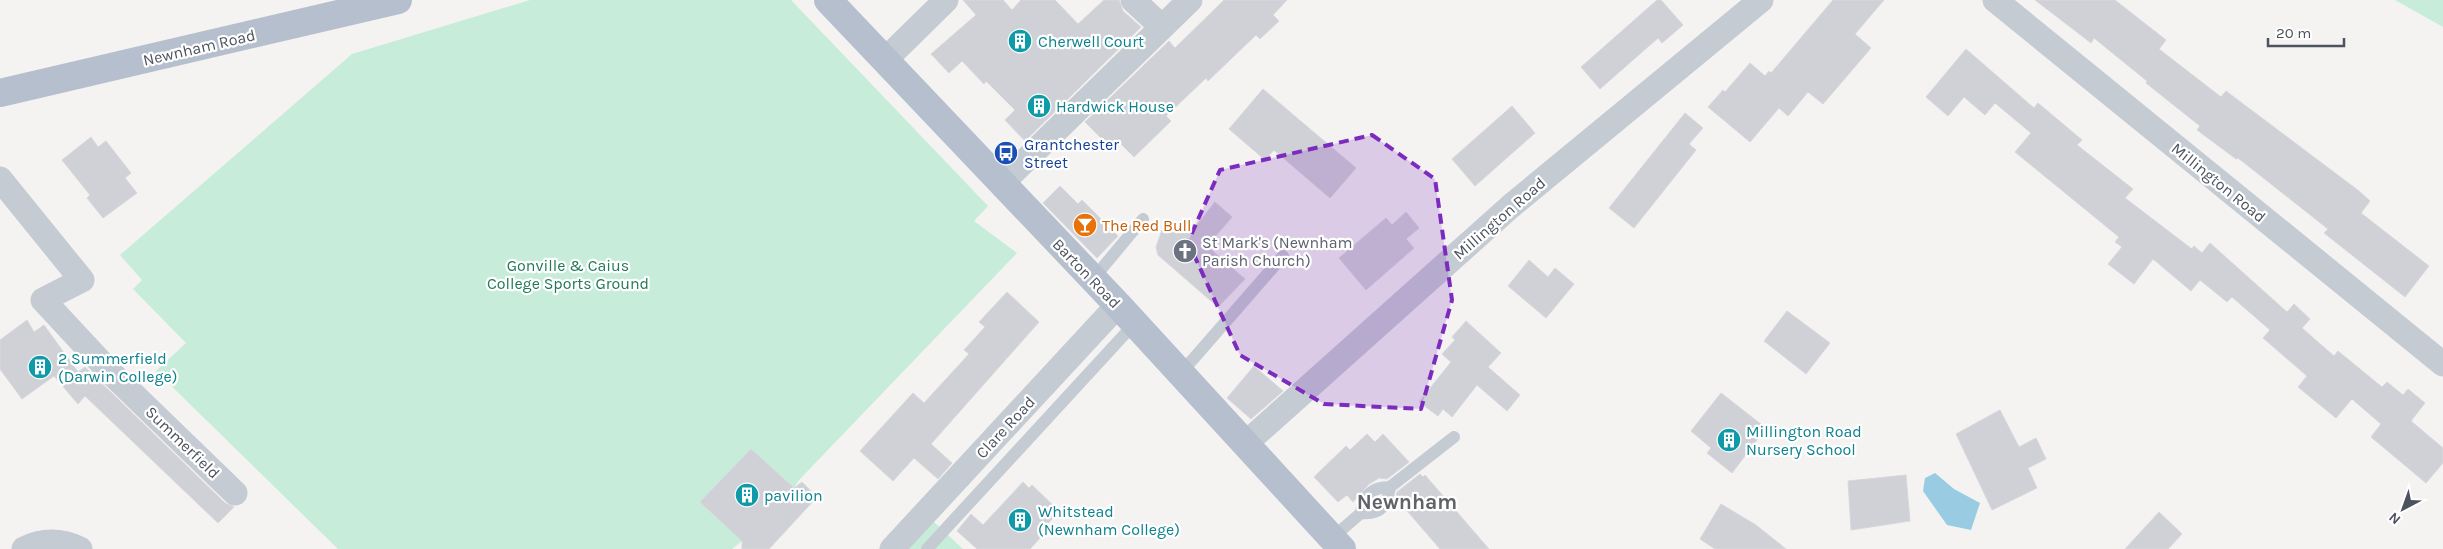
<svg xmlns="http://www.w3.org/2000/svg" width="2443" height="549" viewBox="0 0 2443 549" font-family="Karla,sans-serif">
<rect width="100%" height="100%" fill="#f4f3f2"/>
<g fill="#c7ecd9">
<polygon points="530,0 791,0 988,206 974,221 1017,253 799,480 794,488 742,541 732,549 338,549 156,371 186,343 133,289 142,280 120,255 352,54"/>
<polygon points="2395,0 2443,0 2443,27"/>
<polygon points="933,521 963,549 906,549"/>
</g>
<polygon fill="#99cce3" points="1935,473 1954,489 1980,503 1971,530 1947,525 1923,491 1925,478"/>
<g fill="#d0d1d6" stroke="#d7d8dd">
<polygon points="963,0 1003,0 1012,10 1021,0 1055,0 1078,24 1104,0 1119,0 1123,11 1141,27 1025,141 1005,120 1015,110 986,81 984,84 962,61 949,73 931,54 976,15"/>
<polygon points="1224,0 1287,0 1273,15 1279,21 1260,39 1256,35 1208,81 1206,78 1166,116 1171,121 1134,157 1119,142 1111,148 1085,122 1169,41 1175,48"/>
<polygon points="1657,0 1661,0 1683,25 1662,43 1658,38 1600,89 1581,67"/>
<polygon points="1833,0 1884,0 1855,34 1871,48 1823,104 1808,92 1788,116 1779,108 1750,142 1708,107 1723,90 1725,92 1750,63 1765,76 1769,71 1771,73"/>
<polygon points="2035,0 2115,0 2166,40 2159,49 2221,97 2226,91 2359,191 2370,201 2361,213 2429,266 2405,297 2324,233 2328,229 2238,158 2236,159 2197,130 2200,126 2146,83 2147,81 2094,38 2091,43"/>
<polygon points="1966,49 2034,108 2038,103 2082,140 2077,145 2133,189 2125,198 2192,249 2194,246 2202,253 2210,243 2287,312 2294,304 2310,319 2302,328 2334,356 2338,351 2382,387 2387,382 2403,395 2408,389 2425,403 2411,421 2443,448 2443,463 2426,483 2371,437 2381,424 2352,399 2336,418 2298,387 2307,376 2263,338 2270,330 2232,297 2227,302 2200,280 2191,291 2153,259 2134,284 2108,264 2122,247 2115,242 2119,237 2015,152 2031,133 1995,103 1985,115 1964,97 1948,116 1926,97"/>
<polygon points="1263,89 1356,168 1330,198 1274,150 1265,160 1229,129"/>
<polygon points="1512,106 1535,133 1475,186 1452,159"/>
<polygon points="1685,113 1703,128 1689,144 1696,150 1634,228 1609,208"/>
<polygon points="91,137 98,147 106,141 131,173 125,178 137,193 103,218 87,198 90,195 62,160"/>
<polygon points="1060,186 1078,204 1082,200 1118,236 1097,258 1043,203"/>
<polygon points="1215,202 1232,217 1207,246 1245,279 1218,307 1158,255 1156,247 1162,230 1175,225 1197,225"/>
<polygon points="1406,212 1419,228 1406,239 1414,248 1366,290 1339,258 1386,218 1392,225"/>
<polygon points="1529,260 1548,277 1555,268 1574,284 1546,318 1508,286"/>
<polygon points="1007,292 1039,322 931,444 952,463 938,479 914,458 893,481 860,451 913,393 924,403 969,354 964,350 985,327 979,322"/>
<polygon points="1787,311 1830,343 1806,374 1764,341"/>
<polygon points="27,320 34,332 44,325 78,372 85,367 225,503 234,507 218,523 85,396 78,404 54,376 22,399 0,369 0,340"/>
<polygon points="1466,321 1501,353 1488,367 1520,395 1507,411 1477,385 1452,417 1443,409 1438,416 1419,402 1451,362 1442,354 1455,340 1452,337"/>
<polygon points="1254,366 1283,391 1251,419 1227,398"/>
<polygon points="1721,393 1766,428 1732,473 1707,453 1711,448 1691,431"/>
<polygon points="2000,410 2019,447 2036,438 2046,459 2028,468 2037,488 1992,510 1956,434"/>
<polygon points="1367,434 1375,442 1383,434 1409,462 1387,479 1379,478 1369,484 1353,502 1347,495 1338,502 1314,477 1346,446 1350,450"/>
<polygon points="751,449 794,488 802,482 817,497 769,549 742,549 742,541 700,502"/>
<polygon points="1420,474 1423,477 1425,475 1489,549 1440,549 1396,498 1397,492"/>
<polygon points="1906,475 1910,521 1851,530 1848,481"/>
<polygon points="1023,482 1029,488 1032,485 1059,511 1038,535 1041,537 1030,549 977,549 957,531 971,514 983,525"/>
<polygon points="1721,504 1756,525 1786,549 1715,549 1700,539"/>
<polygon points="2159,512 2182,534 2168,549 2125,549"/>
</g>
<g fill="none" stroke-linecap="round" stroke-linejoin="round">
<g stroke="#c5cbd2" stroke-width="12">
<polyline points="1093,279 1143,219"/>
<polyline points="1181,373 1283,256"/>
<path d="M1361,513C1363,496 1372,487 1390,487"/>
<path d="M1332,538L1361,513C1381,515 1387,506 1390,487L1454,437"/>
<polyline points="927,549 1135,323"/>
</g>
<g stroke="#c5cbd2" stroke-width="25">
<polyline points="1133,0 1162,27"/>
<polyline points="1995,0 2443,364"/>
<polyline points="885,60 946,0"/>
<polyline points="0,179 82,280 43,300 109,371 235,493"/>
<polyline points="1002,183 1190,0"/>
<polyline points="1245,444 1511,206 1761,0"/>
<path d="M24,549C42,540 61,540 80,549"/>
<polyline points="892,549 1118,305"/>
</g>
<g stroke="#b5bfcd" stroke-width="28">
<polyline points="828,0 1118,305 1342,549"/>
<polyline points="0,93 398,0"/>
</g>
</g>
<path fill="#7b2cbf" fill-opacity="0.2" stroke="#7b2cbf" stroke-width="4" stroke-dasharray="10 6" stroke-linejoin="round" d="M1372,135L1435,179L1452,300L1421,409L1324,404L1240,355L1188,242L1220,170Z"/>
<defs>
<g id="building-disc" transform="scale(1.25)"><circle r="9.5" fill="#0f9aa8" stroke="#fff"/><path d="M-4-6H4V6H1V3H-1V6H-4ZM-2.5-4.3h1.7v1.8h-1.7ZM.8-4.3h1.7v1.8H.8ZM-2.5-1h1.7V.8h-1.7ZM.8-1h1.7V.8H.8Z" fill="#fff"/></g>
<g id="bus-disc" transform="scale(1.25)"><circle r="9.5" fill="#1a4fb4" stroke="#fff"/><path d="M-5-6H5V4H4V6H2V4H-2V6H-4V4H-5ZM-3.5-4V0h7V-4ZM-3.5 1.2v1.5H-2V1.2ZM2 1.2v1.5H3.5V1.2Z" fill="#fff"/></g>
<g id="bar-disc" transform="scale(1.25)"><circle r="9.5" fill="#e8710a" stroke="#fff"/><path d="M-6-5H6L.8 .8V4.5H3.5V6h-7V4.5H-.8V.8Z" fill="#fff"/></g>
<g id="church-disc" transform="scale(1.25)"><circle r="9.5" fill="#6b7280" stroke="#fff"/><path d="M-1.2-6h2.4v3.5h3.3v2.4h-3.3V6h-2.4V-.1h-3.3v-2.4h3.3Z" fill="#fff"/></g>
</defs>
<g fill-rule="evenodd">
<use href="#building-disc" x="1020" y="41"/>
<use href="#building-disc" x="1039" y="106"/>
<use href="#bus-disc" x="1006" y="153"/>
<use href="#bar-disc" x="1085" y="225"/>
<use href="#church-disc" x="1185" y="251"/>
<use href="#building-disc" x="40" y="367"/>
<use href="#building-disc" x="1729" y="440"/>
<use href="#building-disc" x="747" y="495"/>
<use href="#building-disc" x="1020" y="520"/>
</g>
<g text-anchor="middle" stroke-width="4.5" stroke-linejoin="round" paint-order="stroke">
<g font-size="16" fill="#0d838f" stroke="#fff" text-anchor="start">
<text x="1038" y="47">Cherwell Court</text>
<text x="1056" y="112">Hardwick House</text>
<text x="58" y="364">2 Summerfield<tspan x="58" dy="18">(Darwin College)</tspan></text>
<text x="1746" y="437">Millington Road<tspan x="1746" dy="18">Nursery School</tspan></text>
<text x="764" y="501">pavilion</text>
<text x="1038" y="517">Whitstead<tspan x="1038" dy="18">(Newnham College)</tspan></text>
</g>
<g font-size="16" fill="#4c535e" stroke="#fff">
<text transform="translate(199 47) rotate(-13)" y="6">Newnham Road</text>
<text transform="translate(2219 182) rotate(39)" y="6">Millington Road</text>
<text transform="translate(1499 218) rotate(-41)" y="6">Millington Road</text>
<text transform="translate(1087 273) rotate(46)" y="6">Barton Road</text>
<text transform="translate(1005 427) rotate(-47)" y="6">Clare Road</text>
<text transform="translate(183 442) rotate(44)" y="6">Summerfield</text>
</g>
<g font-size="16" fill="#164399" stroke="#fff" text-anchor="start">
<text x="1024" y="150">Grantchester<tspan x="1024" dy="18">Street</tspan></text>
</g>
<g font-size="16" fill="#c56008" stroke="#fff" text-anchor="start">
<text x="1102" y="231">The Red Bull</text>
</g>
<g font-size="16" fill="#5b616d" stroke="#fff" text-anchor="start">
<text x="1202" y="248">St Mark's (Newnham<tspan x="1202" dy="18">Parish Church)</tspan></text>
</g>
<g font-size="16" fill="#237957" stroke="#fff">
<text x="568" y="271">Gonville &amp; Caius<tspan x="568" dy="18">College Sports Ground</tspan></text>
</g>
<g font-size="21" font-weight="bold" fill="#5f6266" stroke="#fff">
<text x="1407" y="509">Newnham</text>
</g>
</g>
<g transform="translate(2403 509) rotate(221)" stroke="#ffffff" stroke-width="4" paint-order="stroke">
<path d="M0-4L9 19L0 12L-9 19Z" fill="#4c535e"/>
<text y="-8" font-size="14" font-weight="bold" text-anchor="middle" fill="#4c535e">N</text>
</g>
<path d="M2268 38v8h76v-8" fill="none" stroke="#4c535e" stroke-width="2.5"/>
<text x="2276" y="38" font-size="15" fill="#4c535e" stroke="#ffffff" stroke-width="4" paint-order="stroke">20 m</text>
</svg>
